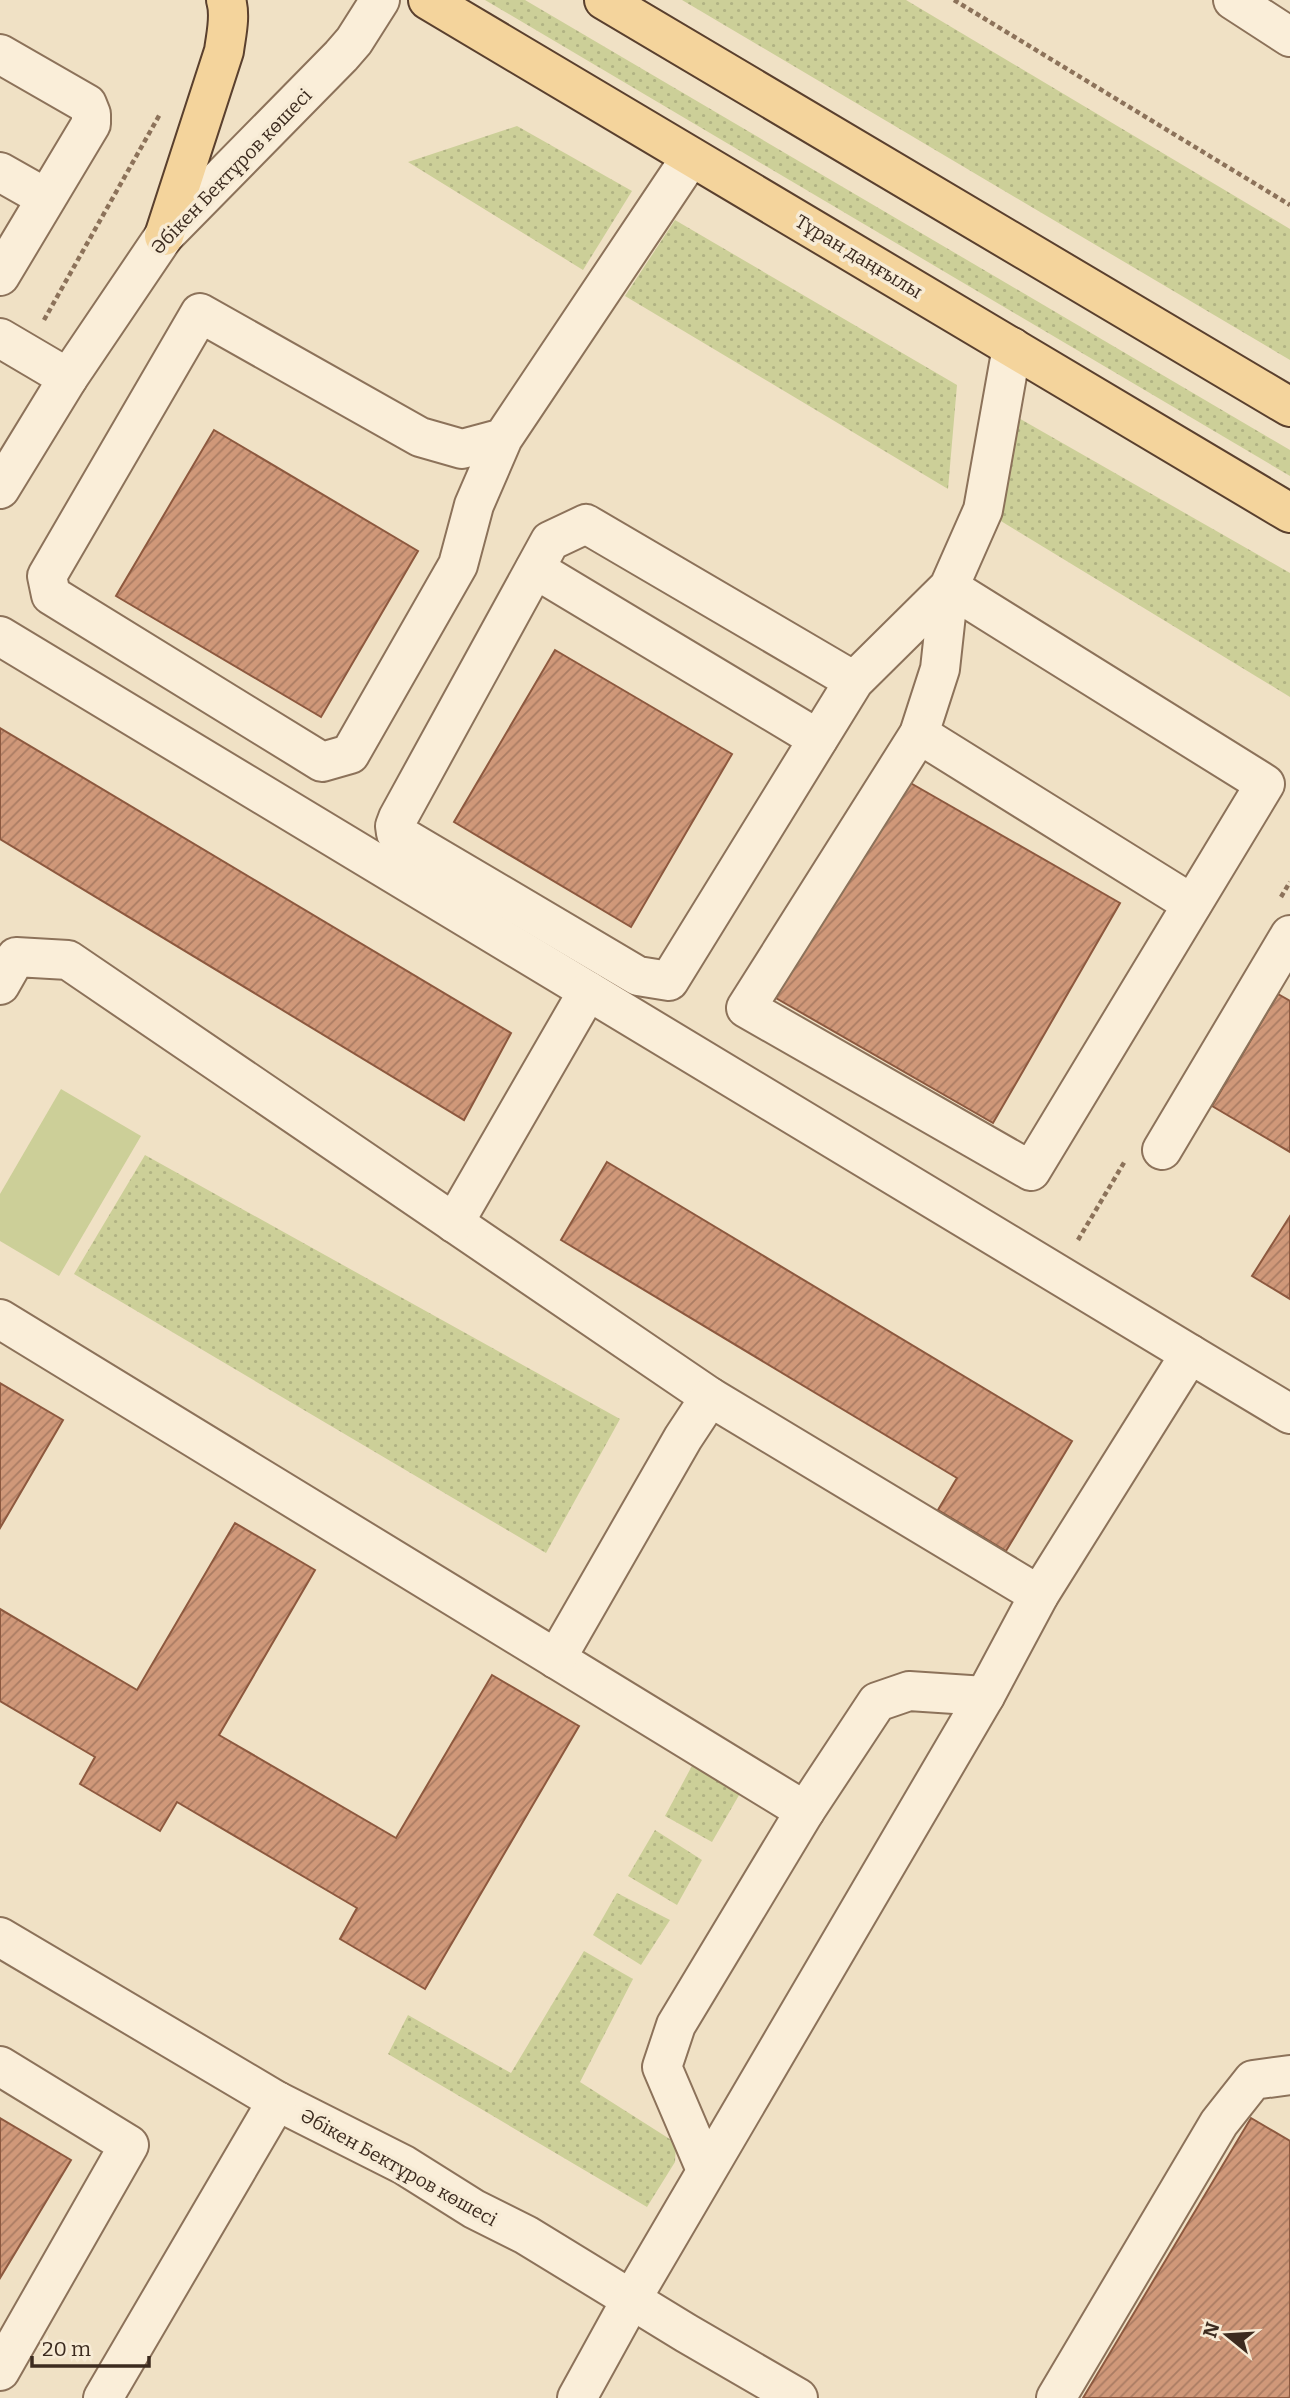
<svg xmlns="http://www.w3.org/2000/svg" width="1290" height="2398" viewBox="0 0 1290 2398" font-family="Bitter,serif">
<defs>
<pattern id="grass-dots" width="8" height="8" patternUnits="userSpaceOnUse" patternTransform="scale(1.75)"><rect width="8" height="8" fill="#cccf98"/><path d="M2 2h.1M6 6h.1" fill="none" stroke="#b0b283" stroke-width="1.8" stroke-linecap="round"/></pattern>
<pattern id="building-hatch" width="6" height="6" patternUnits="userSpaceOnUse" patternTransform="scale(1.75)"><rect width="6" height="6" fill="#d09879"/><path d="M-1 1l2-2M0 6l6-6M5 7l2-2" fill="none" stroke="#aa7c63"/></pattern>
</defs>
<rect width="100%" height="100%" fill="#f0e1c5"/>
<g fill="url(#grass-dots)">
<polygon points="485,0 525,0 1290,450 1290,476"/>
<polygon points="682,0 906,0 1290,229 1290,360"/>
<polygon points="517,126 632,191 583,270 408,162"/>
<polygon points="675,220 957,385 948,489 625,296"/>
<polygon points="1015,416 1290,573 1290,697 996,518"/>
<polygon points="145,1155 620,1419 546,1553 74,1274"/>
<polygon points="693,1764 742,1790 712,1842 665,1816"/>
<polygon points="655,1830 702,1860 677,1905 628,1876"/>
<polygon points="617,1893 670,1920 641,1965 593,1935"/>
<polygon points="584,1951 633,1979 580,2082 676,2143 675,2162 647,2207 388,2054 408,2015 511,2073"/>
</g>
<polygon fill="#cccf98" points="61,1089 141,1136 59,1276 0,1241 0,1194"/>
<g fill="url(#building-hatch)" stroke="#8d593f" stroke-width="2">
<polygon points="214,430 418,551 321,717 116,596"/>
<polygon points="555,650 732,754 631,927 454,822"/>
<polygon points="0,728 511,1033 464,1120 0,839"/>
<polygon points="900,777 1120,903 993,1123 774,997"/>
<polygon points="1278,994 1290,1001 1290,1152 1212,1106"/>
<polygon points="607,1162 1072,1441 1006,1551 938,1510 957,1478 561,1240"/>
<polygon points="1290,1216 1290,1299 1252,1276"/>
<polygon points="0,1383 63,1420 0,1528"/>
<polygon points="235,1523 315,1570 219,1735 396,1838 492,1675 579,1726 425,1989 340,1939 357,1908 177,1802 160,1831 80,1784 95,1757 0,1701 0,1609 137,1690"/>
<polygon points="0,2118 71,2160 0,2278"/>
<polygon points="1251,2118 1290,2141 1290,2398 1083,2398"/>
</g>
<g fill="none" stroke-linecap="round" stroke-linejoin="round">
<g stroke="#8c725a" stroke-width="42">
<g id="minor">
<polyline points="1233,0 1290,37"/>
<polyline points="0,54 87,104 91,114 91,124 0,276"/>
<polyline points="0,172 46,198"/>
<polyline points="0,338 68,378"/>
<polyline points="503,438 474,505 458,565 350,754 322,762 51,595 47,576 200,313 420,437 462,449 503,438 691,157"/>
<polyline points="0,489 68,378 164,236 341,56 354,41 380,0"/>
<polyline points="535,569 818,739"/>
<polyline points="0,636 1190,1354"/>
<polyline points="854,681 586,524 550,541 398,818 395,826 396,833 638,976 669,981 854,681 949,587 1265,784 1031,1171 746,1008 919,734 940,669 949,587 983,510 1012,347"/>
<polyline points="919,734 1192,904"/>
<polyline points="0,985 16,957 68,960 710,1397"/>
<polyline points="1162,1150 1290,935"/>
<polyline points="454,1223 588,991"/>
<polyline points="0,1319 805,1811"/>
<polyline points="556,1659 683,1438 710,1397 1039,1595"/>
<polyline points="0,1937 277,2101 404,2165 474,2209 526,2235 686,2333 798,2398"/>
<polyline points="0,2066 129,2145 0,2371"/>
<polyline points="706,2170 662,2067 676,2025 805,1811 877,1702 909,1691 985,1696"/>
<polyline points="103,2398 277,2101"/>
<polyline points="577,2398 631,2300 985,1696 1039,1595 1190,1354 1290,1414"/>
<polyline points="1056,2398 1219,2123 1253,2080 1290,2075"/>
</g>
</g>
<g stroke="#5a402e" stroke-width="42">
<g id="major">
<polyline points="428,0 1290,513"/>
<polyline points="604,0 1290,407"/>
<path d="M164,236L224,51C226,35 231,16 226,0"/>
</g>
</g>
<g stroke="#8c725a" stroke-width="4.5" stroke-dasharray="5 3.5" stroke-linecap="butt">
<polyline points="954,0 1290,205"/>
<polyline points="44,320 160,114"/>
<polyline points="1281,897 1290,882"/>
<polyline points="1078,1240 1125,1161"/>
</g>
<use href="#minor" stroke="#faeed9" stroke-width="38"/>
<use href="#major" stroke="#f4d49c" stroke-width="38"/>
</g>
<g text-anchor="middle" stroke-width="7" stroke-linejoin="round" paint-order="stroke">
<g font-size="19" fill="#3c2b1f" stroke="#f7ebd5">
<text transform="translate(231 171) rotate(-46)" y="7">Әбікен Бектұров көшесі</text>
<text transform="translate(859 256) rotate(31)" y="7">Тұран даңғылы</text>
<text transform="translate(399 2167) rotate(29)" y="7">Әбікен Бектұров көшесі</text>
</g>
</g>
<g transform="translate(1227 2335) rotate(288)" stroke="#f7ebd5" stroke-width="5" paint-order="stroke">
<path d="M0-5L12 26L0 18L-12 26Z" fill="#3c2b1f"/>
<text y="-10" font-size="19" font-weight="bold" text-anchor="middle" fill="#3c2b1f">N</text>
</g>
<path d="M32 2356v10h117v-10" fill="none" stroke="#3c2b1f" stroke-width="3.5"/>
<text x="42" y="2356" font-size="21" fill="#3c2b1f" stroke="#f7ebd5" stroke-width="5" paint-order="stroke">20 m</text>
</svg>
